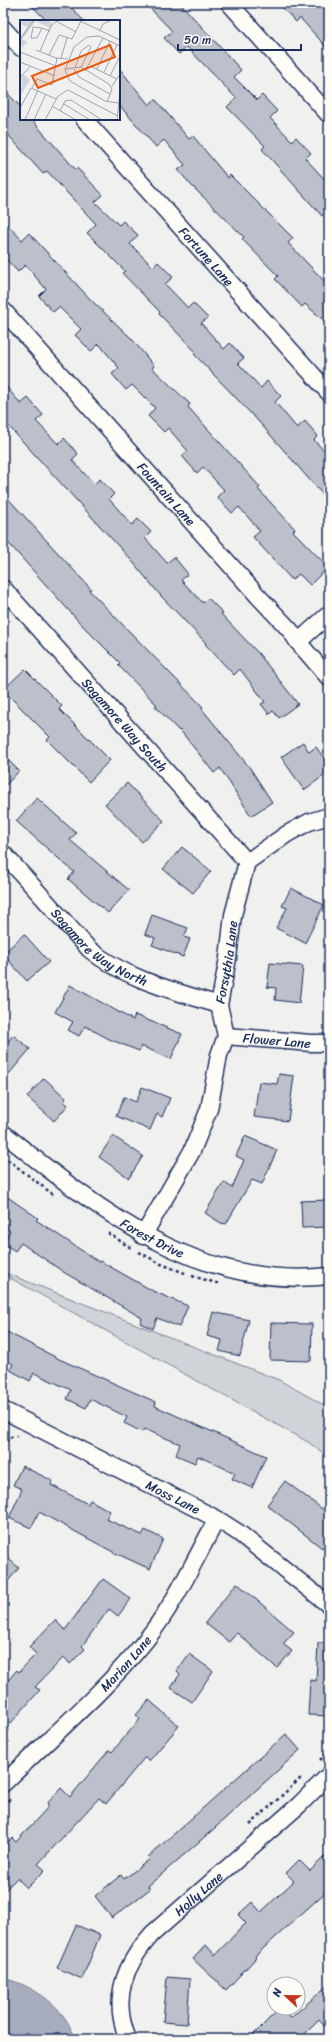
<svg xmlns="http://www.w3.org/2000/svg" width="332" height="2042" viewBox="0 0 332 2042" font-family="Sriracha,sans-serif">
<rect width="100%" height="100%" fill="#f0f0ee"/>
<filter id="ink" filterUnits="userSpaceOnUse"><feTurbulence type="fractalNoise" baseFrequency=".025" numOctaves="2"/><feDisplacementMap in="SourceGraphic" scale="8" xChannelSelector="R" yChannelSelector="G"/><feConvolveMatrix kernelMatrix="1 2 1 2 8 2 1 2 1" color-interpolation-filters="sRGB"/></filter>
<g filter="url(#ink)">
<polygon fill="#d0d3d8" stroke="#76819b" points="3,1272 279,1380 322,1404 329,1404 329,1457 308,1442 3,1274"/>
<path fill="#a7adbd" stroke="#6f7b97" d="M6,1979C25,1983 50,1998 62,2014C68,2021 72,2031 76,2039H3V1980Z"/>
<g fill="#bbc0ca" stroke="#1b2f5e">
<polygon points="29,3 67,3 84,21 47,21"/>
<polygon points="145,3 180,3 241,70 234,77 257,100 262,95 277,111 270,118 292,141 296,137 311,153 305,158 329,184 329,210 322,216 262,149 265,146 227,107 236,98 187,47 179,54 164,38 172,31"/>
<polygon points="278,3 329,3 329,50 300,18 296,22"/>
<polygon points="119,68 149,105 155,99 189,139 193,136 228,178 230,175 293,238 288,243 329,286 329,325 305,304 302,307 275,279 278,276 242,239 244,237 191,185 178,170 185,165 164,140 156,147 119,105"/>
<polygon points="3,89 21,107 21,119 31,119 76,170 77,168 103,195 95,202 119,225 123,221 138,235 130,244 153,267 158,262 173,277 165,284 188,308 193,303 208,318 201,323 224,349 230,343 244,358 238,363 261,388 267,381 281,396 275,402 297,428 305,421 318,436 314,440 329,456 329,502 259,422 194,354 196,352 159,314 160,312 122,273 125,271 87,233 96,224 47,171 43,174 3,129"/>
<polygon points="3,220 22,240 29,233 91,300 131,338 154,366 152,368 190,404 188,407 260,487 258,489 295,529 293,531 328,567 310,585 299,574 292,580 253,537 260,531 239,507 232,513 217,497 224,490 203,467 197,473 182,456 188,451 168,428 164,432 148,416 155,408 132,385 126,390 112,374 119,368 99,344 91,351 75,335 81,329 59,307 53,312 39,296 46,289 25,265 18,272 3,256"/>
<polygon points="3,383 21,404 28,398 43,415 36,421 58,444 64,438 78,454 72,460 94,484 100,479 114,494 109,499 132,525 138,519 151,532 145,538 167,563 174,557 188,574 181,580 203,603 208,598 223,613 221,614 259,654 298,704 279,718 273,711 269,714 261,704 265,702 240,669 234,675 205,644 206,643 161,596 132,561 3,420"/>
<polygon points="3,493 91,589 89,590 203,707 202,709 250,768 272,802 251,816 220,768 214,773 180,730 179,731 155,706 157,705 118,665 120,663 81,624 3,537"/>
<polygon points="25,669 62,706 59,709 110,760 89,782 47,740 50,737 3,690"/>
<polygon points="303,742 309,752 316,747 329,765 329,772 304,790 281,757"/>
<polygon points="3,755 19,771 3,788"/>
<polygon points="127,783 164,821 142,842 105,804"/>
<polygon points="37,798 76,833 70,840 129,890 108,913 68,879 74,872 16,821"/>
<polygon points="182,847 211,871 193,893 163,869"/>
<polygon points="291,888 324,905 305,943 276,928 287,908 282,906"/>
<polygon points="152,915 188,928 184,937 190,939 183,957 152,945 155,938 145,934"/>
<polygon points="24,934 49,962 27,981 3,954"/>
<polygon points="270,963 303,966 299,1003 275,1000 276,988 267,987"/>
<polygon points="70,985 133,1020 135,1015 182,1034 171,1059 141,1046 139,1051 109,1039 85,1026 79,1036 68,1030 73,1022 55,1012"/>
<polygon points="13,1035 30,1049 3,1081 3,1048"/>
<polygon points="279,1074 294,1076 288,1121 254,1117 259,1082 277,1084"/>
<polygon points="44,1078 66,1098 64,1102 68,1105 54,1121 27,1097"/>
<polygon points="142,1087 170,1098 162,1117 157,1114 150,1130 116,1116 124,1097 136,1102"/>
<polygon points="113,1136 143,1156 129,1178 99,1157"/>
<polygon points="245,1136 277,1150 262,1184 252,1180 226,1224 221,1223 205,1213 224,1182 232,1188 244,1160 236,1156"/>
<polygon points="3,1194 38,1218 36,1220 99,1262 100,1261 153,1291 188,1306 179,1327 157,1318 153,1329 140,1323 142,1318 65,1273 21,1243 15,1251 3,1243 10,1231 3,1226"/>
<polygon points="329,1200 329,1227 302,1228 301,1201"/>
<polygon points="213,1312 249,1320 240,1356 219,1351 222,1340 207,1336"/>
<polygon points="271,1323 312,1324 311,1361 270,1360"/>
<polygon points="3,1330 59,1359 156,1402 155,1406 266,1456 252,1488 232,1479 235,1473 198,1456 195,1463 176,1455 180,1444 144,1429 142,1432 124,1423 127,1417 90,1399 86,1408 67,1399 71,1390 34,1373 30,1381 10,1370 13,1364 3,1359"/>
<polygon points="22,1466 53,1481 51,1485 88,1504 90,1500 110,1511 106,1519 142,1535 145,1530 163,1539 150,1569 113,1552 39,1512 31,1528 9,1518 22,1489 13,1485"/>
<polygon points="285,1481 329,1514 329,1538 322,1548 267,1505"/>
<polygon points="3,1554 19,1568 3,1587"/>
<polygon points="103,1579 131,1599 118,1616 109,1609 82,1646 85,1649 70,1664 64,1657 35,1687 40,1690 10,1724 3,1718 3,1686 17,1670 19,1672 36,1654 29,1647 55,1620 65,1630"/>
<polygon points="237,1583 294,1632 283,1644 292,1651 277,1668 237,1633 229,1642 205,1623"/>
<polygon points="318,1643 329,1643 329,1716 308,1715 310,1680 316,1681"/>
<polygon points="189,1654 213,1671 192,1702 171,1688 180,1674 177,1671"/>
<polygon points="149,1700 179,1726 149,1761 145,1757 106,1804 99,1798 38,1864 45,1870 27,1888 17,1878 3,1892 3,1848 12,1838 16,1842 49,1806 47,1804 61,1788 70,1797 109,1750 112,1752 140,1719 136,1715"/>
<polygon points="286,1734 300,1750 216,1827 148,1886 150,1889 112,1918 95,1896 121,1875 124,1879 150,1859 148,1857"/>
<polygon points="329,1852 329,1889 255,1956 256,1958 226,1990 193,1959 206,1945 215,1955 246,1923 238,1915 252,1902 261,1912 294,1881 286,1873 299,1860 310,1871"/>
<polygon points="76,1925 100,1935 82,1979 57,1968"/>
<polygon points="167,1977 190,1979 187,2024 163,2022"/>
<polygon points="329,1984 329,2031 319,2020 300,2039 249,2039 280,2008 291,2018"/>
</g>
<g fill="none" stroke-linecap="round" stroke-linejoin="round">
<g stroke="#1b2f5e" stroke-width="19">
<g id="minor">
<polyline points="229,3 329,115"/>
<polyline points="3,28 21,48"/>
<path id="s1" d="M84,119L329,393"/>
<path id="s2" d="M3,310L257,595L290,630L298,642L329,678"/>
<path id="s3" d="M3,588L247,862"/>
<polyline points="298,642 329,614"/>
<path id="s4" d="M3,853L89,949C125,979 175,991 219,1005"/>
<path id="s5" d="M226,1036L311,1043H329"/>
<path id="s6" d="M3,1133C99,1210 198,1291 329,1276"/>
<path id="s7" d="M143,1236L192,1151L209,1109L219,1055L226,1036L219,1005L228,958L233,915L247,862L287,834L309,822L329,816"/>
<path id="s8" d="M3,1410L217,1519L239,1533L329,1605"/>
<path id="s9" d="M3,1784C51,1737 104,1692 146,1640C175,1604 195,1559 217,1519"/>
<path id="s10" d="M128,2039C111,1999 124,1965 152,1934L299,1805L329,1775"/>
</g>
</g>
<g stroke="#1b2f5e" stroke-width="2.5" stroke-dasharray="3 3" stroke-linecap="butt">
<polyline points="3,1156 55,1196"/>
<polyline points="108,1233 131,1248"/>
<polyline points="139,1252 161,1264 185,1273"/>
<polyline points="192,1276 220,1284"/>
<path d="M3,1447C6,1440 9,1436 17,1436"/>
<polyline points="320,1760 329,1752"/>
<polyline points="3,1805 10,1799"/>
<polyline points="250,1825 302,1777"/>
</g>
<use href="#minor" stroke="#fdfcf7" stroke-width="16"/>
</g>
</g>
<g text-anchor="middle" stroke-width="4" stroke-linejoin="round" paint-order="stroke">
<g font-size="13" fill="#1b2f5e" stroke="#fdfcf7">
<text dy="5" stroke="none"><textPath href="#s1" startOffset="184">Fortune Lane</textPath></text>
<text dy="5" stroke="none"><textPath href="#s2" startOffset="246">Fountain Lane</textPath></text>
<text dy="5" stroke="none"><textPath href="#s3" startOffset="183">Sagamore Way South</textPath></text>
<text dy="5" stroke="none"><textPath href="#s4" startOffset="136">Sagamore Way North</textPath></text>
<text dy="5" stroke="none"><textPath href="#s7" startOffset="294">Forsythia Lane</textPath></text>
<text dy="5" stroke="none"><textPath href="#s5" startOffset="51">Flower Lane</textPath></text>
<text dy="5" stroke="none"><textPath href="#s6" startOffset="183">Forest Drive</textPath></text>
<text dy="5" stroke="none"><textPath href="#s8" startOffset="191">Moss Lane</textPath></text>
<text dy="5" stroke="none"><textPath href="#s9" startOffset="172">Marian Lane</textPath></text>
<text dy="5" stroke="none"><textPath href="#s10" startOffset="176">Holly Lane</textPath></text>
</g>
</g>
<g transform="translate(20 20)">
<rect width="100" height="100" fill="#f0f0ee"/>
<path d="M3,0H29L33,4L30,8L16,1L2,19L8,22L2,28L0,18L7,7L1,4ZM3,54L10,60L0,76V68L4,66L0,65L2,61L0,58Z" fill="#d0d3d8"/>
<path fill="none" stroke="#9ba3b4" stroke-width="1" d="M58,0L100,20M36,1L56,12M22,8L13,7L11,18H17L22,8L30,11M80,10L83,4L92,0M0,20L14,0M16,30L36,38L48,39M20,31L31,6L38,0M0,32L36,46M29,35L39,15L52,19L61,1M41,38L47,18M0,42L35,56M70,46L97,59M61,47L71,27L69,25M55,48L61,31L69,25M45,49L61,47L89,64L92,69L87,82M54,49L59,57L90,74M77,49L90,21M65,51L83,18M84,52L97,25M90,56L100,36M0,57L10,47M32,65L37,38M92,66L100,54M12,68L17,59L32,65M98,83L85,81L50,61L45,50L54,27L67,17L79,16L100,26M44,84L70,100M32,86L56,100M0,88L11,68L36,79M40,91L45,81L51,80L82,100M5,100L18,70M14,100L26,74M25,100L38,76L48,70L98,96M97,100L100,71"/>
<path fill="#e8590c" fill-opacity="0.15" stroke="#e8590c" stroke-width="2" d="M90,25L95,37L18,68L12,56Z"/>
<rect width="100" height="100" fill="none" stroke="#1b2f5e" stroke-width="2"/>
</g>
<rect width="332" height="2042" fill="none" stroke="#fdfcf7" stroke-width="16"/>
<rect x="8" y="8" width="316" height="2026" fill="none" stroke="#1b2f5e" stroke-width="1.5" filter="url(#ink)"/>
<g transform="translate(286 1996) rotate(292)"><circle r="19" fill="#fdfcf7" stroke="#a3aaba"/>
<path d="M0-3L7 15L0 10L-7 15Z" fill="#c8321e"/>
<text y="-6" font-size="11" font-weight="bold" text-anchor="middle" fill="#1b2f5e">N</text>
</g>
<path d="M178 44v6h123v-6" fill="none" stroke="#1b2f5e" stroke-width="2"/>
<text x="184" y="44" font-size="12" fill="#1b2f5e" stroke="#fdfcf7" stroke-width="3" paint-order="stroke">50 m</text>
</svg>
